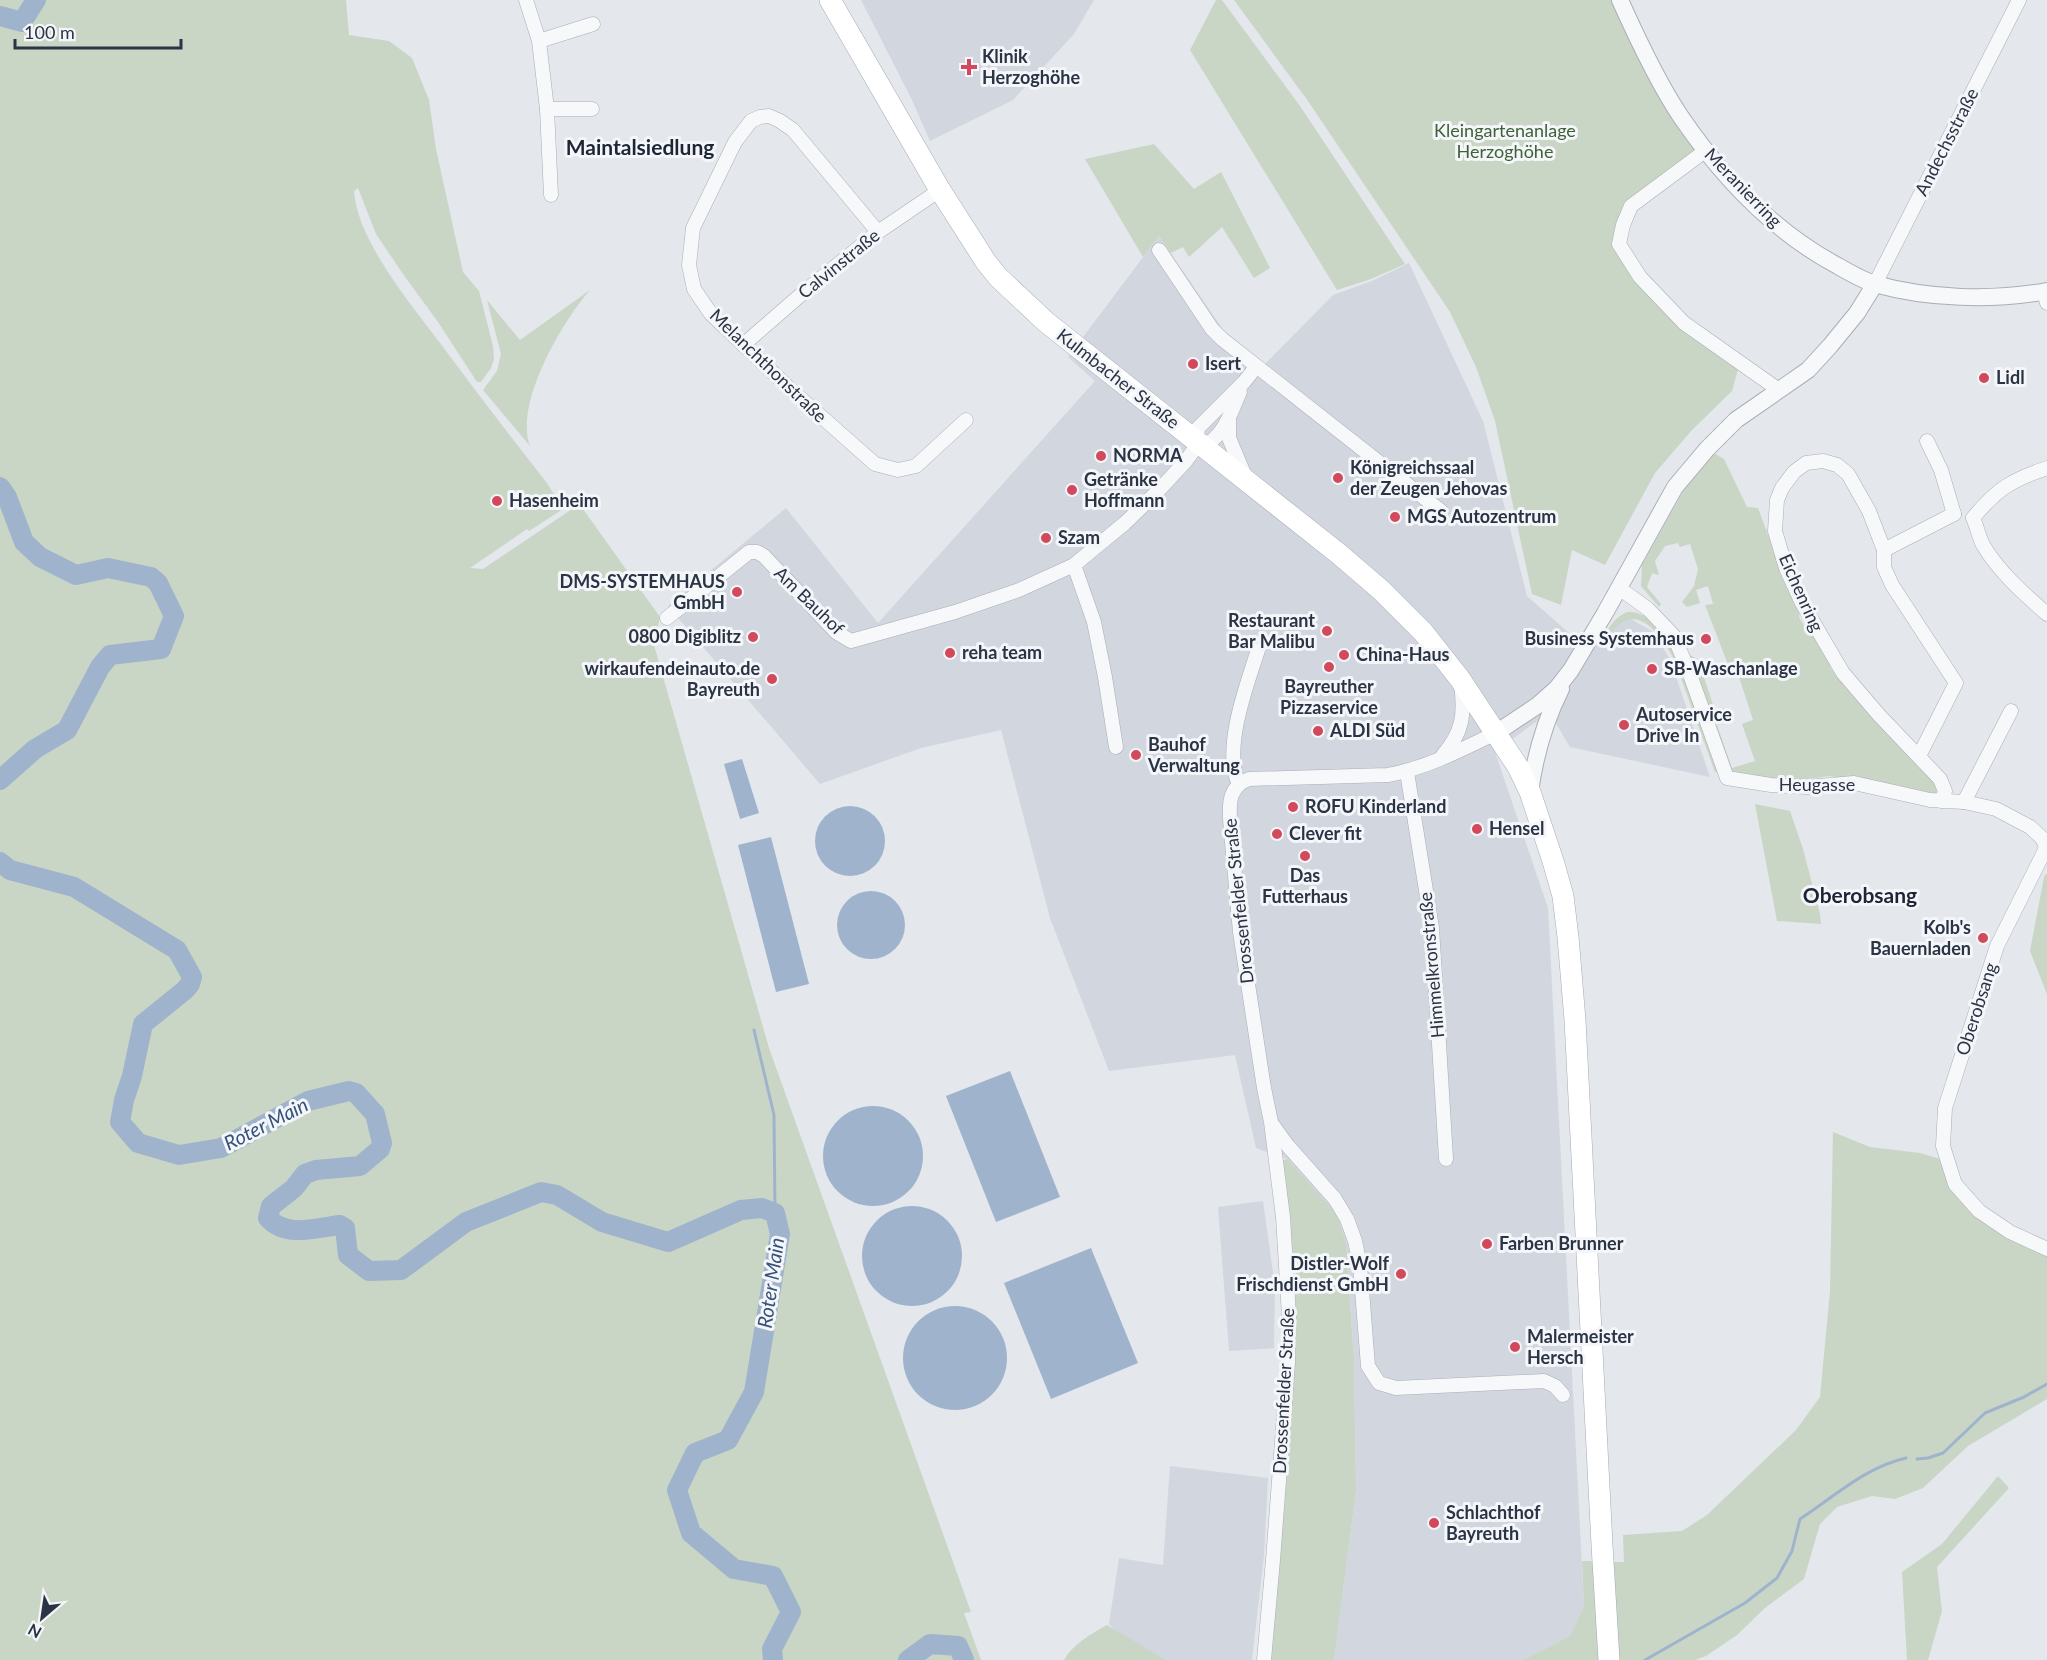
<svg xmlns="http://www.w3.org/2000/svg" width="2047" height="1660" viewBox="0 0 2047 1660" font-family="Lato,sans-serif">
<rect width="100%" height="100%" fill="#e4e7ec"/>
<g fill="#d2d6de">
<polygon points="861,0 1094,0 1074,34 1013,100 930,141 912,100"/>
<polygon points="1159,236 1226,334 1263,366 1333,295 1372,281 1409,263 1483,421 1527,596 1569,633 1594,638 1627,617 1652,631 1670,659 1710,777 1570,747 1549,712 1495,752 1548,908 1584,1606 1570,1636 1523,1660 1334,1660 1356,1491 1354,1358 1348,1269 1287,1159 1256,1148 1235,1055 1109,1071 1050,918 1001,730 921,748 820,784 668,606 786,508 878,623 1095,381 1068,357"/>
<polygon points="1263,1201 1275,1287 1274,1348 1229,1351 1218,1207"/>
<polygon points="1170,1466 1268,1478 1264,1555 1252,1660 1166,1660 1119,1634 1109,1624 1119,1558 1163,1565"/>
</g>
<g fill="#c9d6c5">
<path d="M0,0H346L349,35L389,41L412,58L429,100L436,149L463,272L479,291L493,346L494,359L491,368L481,382H477L438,322L403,274L376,234L358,188L354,191C357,244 421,316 452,359C483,401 515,442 547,483L563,509L529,531L527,529L470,568L483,569L575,507L583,509L660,617L654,645L769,1048L971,1612L964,1613L981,1660H0Z"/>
<polygon points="1216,0 1222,0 1300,106 1405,264 1371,279 1337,290 1190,50"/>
<polygon points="1234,0 1620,0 1705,151 1631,206 1619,244 1640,277 1740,362 1732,391 1692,430 1655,473 1605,565 1572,550 1561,605 1532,594 1495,421 1476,367 1450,312 1308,101"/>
<polygon points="1154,144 1194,189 1221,172 1270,268 1254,278 1222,227 1189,257 1183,247 1171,253 1159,236 1143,257 1085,159"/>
<path d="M590,290C562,322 514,404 530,446L483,390L497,371L501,354L487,300L520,340Z"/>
<path d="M1707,449L1724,459L1747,507L1758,508L1770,540L1800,609L1799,617L1808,632L1814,633L1831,661L1830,667C1835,674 1838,681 1847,683L1916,758L1938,787L1935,796L1830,776L1780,783L1732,774L1714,726L1728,720V721L1717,725L1732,768L1755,761L1742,724L1753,720L1738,674L1734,675L1732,670L1707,678L1706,674L1708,673L1709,675L1729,667L1705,605L1713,604L1708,586L1696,590L1700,603L1687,607L1682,602L1694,586L1698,569L1690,544L1680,547L1678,543L1665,546L1655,561L1659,575L1652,573L1647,587L1661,604L1659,607L1641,586L1642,565Z"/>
<path d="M1627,612C1651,610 1669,640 1679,659L1676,663C1668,647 1647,611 1625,621C1616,624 1612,635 1603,639C1609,627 1614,618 1627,612Z"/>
<polygon points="1689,655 1698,659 1715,711 1724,708 1725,709 1709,713"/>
<polygon points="1681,678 1686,679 1719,773 1715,772"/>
<polygon points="1755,804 1790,811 1803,849 1820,914 1821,924 1777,921"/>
<polygon points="2047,873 2047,994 2030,951 2044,877"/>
<polygon points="1833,1132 1870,1147 1920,1153 1944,1160 1950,1189 2019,1233 2047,1246 2047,1399 1968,1446 1923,1488 1895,1499 1872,1496 1837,1507 1820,1524 1804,1579 1765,1608 1737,1635 1706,1656 1695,1660 1616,1660 1611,1562 1624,1562 1623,1535 1682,1531 1707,1515 1796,1430 1820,1397 1830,1291"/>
<polygon points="1287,1159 1337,1215 1346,1245 1354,1358 1356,1491 1334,1660 1270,1660 1292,1406 1296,1274 1280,1162"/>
<polygon points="1998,1476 2009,1488 1937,1567 1942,1611 1928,1660 1907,1660 1902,1572 1942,1544"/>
<polygon points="1582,1561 1596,1561 1601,1660 1523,1660 1570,1636 1584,1606"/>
<path d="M1107,1625L1166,1660H1064C1073,1644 1091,1634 1107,1625Z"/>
</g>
<g fill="#9fb4cc">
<polygon points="742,759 759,813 740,819 724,764"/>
<circle cx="850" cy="841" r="35"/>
<polygon points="771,837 809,984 776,992 738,845"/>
<circle cx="871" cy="925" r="34"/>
<polygon points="1010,1071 1060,1197 996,1222 946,1096"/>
<circle cx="873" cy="1156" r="50"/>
<circle cx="912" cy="1256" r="50"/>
<polygon points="1091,1248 1138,1363 1051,1399 1004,1283"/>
<circle cx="955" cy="1358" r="52"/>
</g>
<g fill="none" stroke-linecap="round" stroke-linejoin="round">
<g stroke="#9fb4cc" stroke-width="3">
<polyline points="754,1030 774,1115 775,1213"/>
<polyline points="1917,1459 1928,1458 1943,1453 1985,1413 2024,1397 2047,1384"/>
<path d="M1645,1660L1745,1603L1777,1578L1792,1551L1800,1519C1835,1496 1866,1467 1906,1458"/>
</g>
<g stroke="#9fb4cc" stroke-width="20">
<polyline points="0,16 22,22 36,0"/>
<polyline points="0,487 7,497 24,542 40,557 76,575 108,568 151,577 158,583 174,616 161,649 110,655 100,667 67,730 35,749 0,780"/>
<path d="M0,862L10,870L74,887L177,950L192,977L190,984L185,990L143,1024L132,1076L124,1100L120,1122L138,1143L179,1155L221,1148L308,1101L349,1091L356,1093L375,1114L382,1143L380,1149L360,1166L316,1170L305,1174L294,1188L271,1206L268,1218C286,1238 315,1228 340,1225L345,1228L348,1255L369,1271L401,1270L466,1222L541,1192L557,1195L602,1222L668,1242L741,1210L762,1208L775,1213L780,1234L754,1392L728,1440L695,1453L677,1490L691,1533L734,1569L773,1576L791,1612L772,1649L773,1660"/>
<polyline points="908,1660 930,1644 958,1646 964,1660"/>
</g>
<g stroke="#a9aeb7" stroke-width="15">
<g id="minor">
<polyline points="526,0 539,41 547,109 551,195"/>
<polyline points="539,41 593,24"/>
<polyline points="547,109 592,109"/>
<polyline points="1705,151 1631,206 1623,225 1619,244 1640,277 1684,323 1779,390"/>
<polyline points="878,232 793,130 780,121 769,116 760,117 751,121 735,142 693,228 689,265 694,289 711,314 789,388 875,464 898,470 916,466 966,420"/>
<polyline points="1159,250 1212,329 1222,339 1441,511"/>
<polyline points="1875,284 2019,0"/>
<polyline points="2044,292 2047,303"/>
<polyline points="743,345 804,292 878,232 940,190"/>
<polyline points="1229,418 1229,438 1245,476"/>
<polyline points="1927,441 1941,470 1954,514"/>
<polyline points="1199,443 1197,438 1198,428 1244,382 1256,367"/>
<path d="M1199,443L1210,442C1226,431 1232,409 1240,392"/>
<path d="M2047,468C2011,480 1997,489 1973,518C1977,527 1979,537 1983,545C1999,572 2024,594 2047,614"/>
<polyline points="1884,550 1954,514"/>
<polyline points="1074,565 1094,622 1105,677 1116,747"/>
<polyline points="1619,588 1648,609 1673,635 1688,669 1727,778 1771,785 1807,787 1854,783 1930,800 1964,802 1996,809 2030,827 2042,838 2046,847"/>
<polyline points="667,618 749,552 757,552 764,556 836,632 851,641 955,612 1019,590 1074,565 1125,523 1159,490 1185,462 1199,443"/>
<path d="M1443,755C1463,732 1465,714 1461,684"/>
<polyline points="1919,756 1956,683 1892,585 1884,567 1884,550 1869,511 1848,474 1837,465 1823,461 1806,463 1794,472 1782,488 1777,500 1775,531 1786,568 1802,603 1843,673 1879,715 1940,779 1945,791 1942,801"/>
<polyline points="1407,772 1432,928 1446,1159"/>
<path d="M1239,784C1222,750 1247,684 1258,650"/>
<polyline points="1964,802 2011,711"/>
<polyline points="2047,846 1997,946 1945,1108 1943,1146 1955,1184 1979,1211 2010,1232 2047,1249"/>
<polyline points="1272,1124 1288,1146 1335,1199 1347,1219 1355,1241 1360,1265 1368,1366 1379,1383 1396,1388 1544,1381 1555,1386 1563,1395"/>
<path d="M1264,1660L1273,1560L1288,1362L1289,1316L1283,1217L1271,1122L1264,1088L1240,932L1230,819C1229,801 1230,786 1249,779L1388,775C1426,768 1461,750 1496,733"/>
</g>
</g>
<g stroke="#a9aeb7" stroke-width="18">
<g id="tertiary">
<path d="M1620,0C1637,38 1658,83 1681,117C1722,177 1774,232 1838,266C1850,273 1862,280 1875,284C1928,299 1993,301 2047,291"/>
<polyline points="1496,733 1538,705 1557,688 1571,670 1605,613 1675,487 1707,449 1736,420 1808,370 1830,346 1857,313 1875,284"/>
<path d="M1530,792C1535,755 1544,723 1561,689"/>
</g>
</g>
<g stroke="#a3abb8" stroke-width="22">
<polyline id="primary" points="830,0 940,190 986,262 998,277 1046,322 1339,554 1381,590 1423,632 1460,679 1518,767 1530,792 1553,861 1563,896 1568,937 1575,1020 1602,1545 1609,1660"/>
</g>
<use href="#minor" stroke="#f7f8fa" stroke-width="14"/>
<use href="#tertiary" stroke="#f7f8fa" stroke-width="16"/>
<use href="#primary" stroke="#fff" stroke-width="21"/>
</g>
<g fill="#d1495b" stroke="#f4f6f9" stroke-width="2">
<path d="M966 58h6v6h6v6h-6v6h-6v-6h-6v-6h6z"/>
<circle cx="1193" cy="364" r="6"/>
<circle cx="1984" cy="378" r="6"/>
<circle cx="1101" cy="456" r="6"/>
<circle cx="1338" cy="478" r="6"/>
<circle cx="1072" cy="490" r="6"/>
<circle cx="497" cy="501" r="6"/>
<circle cx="1395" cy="517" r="6"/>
<circle cx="1046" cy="538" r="6"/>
<circle cx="737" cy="592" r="6"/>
<circle cx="1327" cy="631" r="6"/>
<circle cx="753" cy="637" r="6"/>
<circle cx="1706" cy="639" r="6"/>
<circle cx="950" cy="653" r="6"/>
<circle cx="1344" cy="655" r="6"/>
<circle cx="1329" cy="667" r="6"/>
<circle cx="1652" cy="669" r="6"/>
<circle cx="772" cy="679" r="6"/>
<circle cx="1624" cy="725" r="6"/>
<circle cx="1318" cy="731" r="6"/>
<circle cx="1136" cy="755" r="6"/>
<circle cx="1293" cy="807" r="6"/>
<circle cx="1477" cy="829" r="6"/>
<circle cx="1277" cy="834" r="6"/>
<circle cx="1305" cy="856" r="6"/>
<circle cx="1983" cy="938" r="6"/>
<circle cx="1487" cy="1244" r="6"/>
<circle cx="1401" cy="1274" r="6"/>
<circle cx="1515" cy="1347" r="6"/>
<circle cx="1434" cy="1523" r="6"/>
</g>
<g text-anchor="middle" stroke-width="6" stroke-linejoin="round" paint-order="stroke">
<g font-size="18" font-weight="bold" fill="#2b3445" stroke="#f4f6f9" text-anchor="start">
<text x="982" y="63">Klinik<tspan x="982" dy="21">Herzoghöhe</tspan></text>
<text x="1205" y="370">Isert</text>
<text x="1996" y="384">Lidl</text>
<text x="1113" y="462">NORMA</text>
<text x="1350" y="474">Königreichssaal<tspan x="1350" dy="21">der Zeugen Jehovas</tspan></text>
<text x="1084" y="486">Getränke<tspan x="1084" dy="21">Hoffmann</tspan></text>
<text x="509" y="507">Hasenheim</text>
<text x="1407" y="523">MGS Autozentrum</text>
<text x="1058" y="544">Szam</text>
<text x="725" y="588" text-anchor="end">DMS-SYSTEMHAUS<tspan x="725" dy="21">GmbH</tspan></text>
<text x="1315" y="627" text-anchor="end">Restaurant<tspan x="1315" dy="21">Bar Malibu</tspan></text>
<text x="741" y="643" text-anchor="end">0800 Digiblitz</text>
<text x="1694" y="645" text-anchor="end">Business Systemhaus</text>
<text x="962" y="659">reha team</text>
<text x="1356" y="661">China-Haus</text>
<text x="760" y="675" text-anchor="end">wirkaufendeinauto.de<tspan x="760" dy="21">Bayreuth</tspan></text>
<text x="1664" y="675">SB-Waschanlage</text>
<text x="1329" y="693" text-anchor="middle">Bayreuther<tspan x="1329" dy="21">Pizzaservice</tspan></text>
<text x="1636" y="721">Autoservice<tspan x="1636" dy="21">Drive In</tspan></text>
<text x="1330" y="737">ALDI Süd</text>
<text x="1148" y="751">Bauhof<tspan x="1148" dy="21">Verwaltung</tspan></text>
<text x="1305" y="813">ROFU Kinderland</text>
<text x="1489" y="835">Hensel</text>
<text x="1289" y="840">Clever fit</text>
<text x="1305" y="882" text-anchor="middle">Das<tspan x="1305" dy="21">Futterhaus</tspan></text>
<text x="1971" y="934" text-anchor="end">Kolb's<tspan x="1971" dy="21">Bauernladen</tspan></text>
<text x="1499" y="1250">Farben Brunner</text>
<text x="1389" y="1270" text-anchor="end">Distler-Wolf<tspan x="1389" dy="21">Frischdienst GmbH</tspan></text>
<text x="1527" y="1343">Malermeister<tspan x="1527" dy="21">Hersch</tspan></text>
<text x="1446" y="1519">Schlachthof<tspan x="1446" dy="21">Bayreuth</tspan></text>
</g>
<g font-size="18" fill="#3f6138" stroke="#f4f6f9">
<text x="1505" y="137">Kleingartenanlage<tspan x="1505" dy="21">Herzoghöhe</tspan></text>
</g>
<g font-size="18" fill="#2b3445" stroke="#f4f6f9">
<text transform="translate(1947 142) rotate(-63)" y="6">Andechsstraße</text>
<text transform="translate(1743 188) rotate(46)" y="6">Meranierring</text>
<text transform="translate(839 264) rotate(-39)" y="6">Calvinstraße</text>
<text transform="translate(768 366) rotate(44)" y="6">Melanchthonstraße</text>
<text transform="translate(1118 379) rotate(38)" y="6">Kulmbacher Straße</text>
<text transform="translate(1801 593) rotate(66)" y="6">Eichenring</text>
<text transform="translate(809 601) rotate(44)" y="6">Am Bauhof</text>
<text x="1817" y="791">Heugasse</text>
<text transform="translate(1239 901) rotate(-96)" y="6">Drossenfelder Straße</text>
<text transform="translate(1432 965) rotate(-95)" y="6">Himmelkronstraße</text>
<text transform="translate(1977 1009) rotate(-72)" y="6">Oberobsang</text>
<text transform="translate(1284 1391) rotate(-87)" y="6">Drossenfelder Straße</text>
</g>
<g font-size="20" font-style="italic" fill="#34527a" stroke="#f4f6f9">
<text transform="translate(266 1124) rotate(-27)" y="7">Roter Main</text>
<text transform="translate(771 1283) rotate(-82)" y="7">Roter Main</text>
</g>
<g font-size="21" font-weight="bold" fill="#1d2536" stroke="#f4f6f9">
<text x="640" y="155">Maintalsiedlung</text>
<text x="1860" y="903">Oberobsang</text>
</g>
</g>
<g transform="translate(42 1618) rotate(209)" stroke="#f4f6f9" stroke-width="4.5" paint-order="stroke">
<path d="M0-4.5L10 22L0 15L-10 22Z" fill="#2b3445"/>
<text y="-9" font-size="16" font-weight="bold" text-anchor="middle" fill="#2b3445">N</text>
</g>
<path d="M15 39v9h166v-9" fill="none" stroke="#2b3445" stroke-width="3"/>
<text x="24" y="39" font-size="18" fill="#2b3445" stroke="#f4f6f9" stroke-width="4.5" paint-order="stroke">100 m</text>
</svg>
